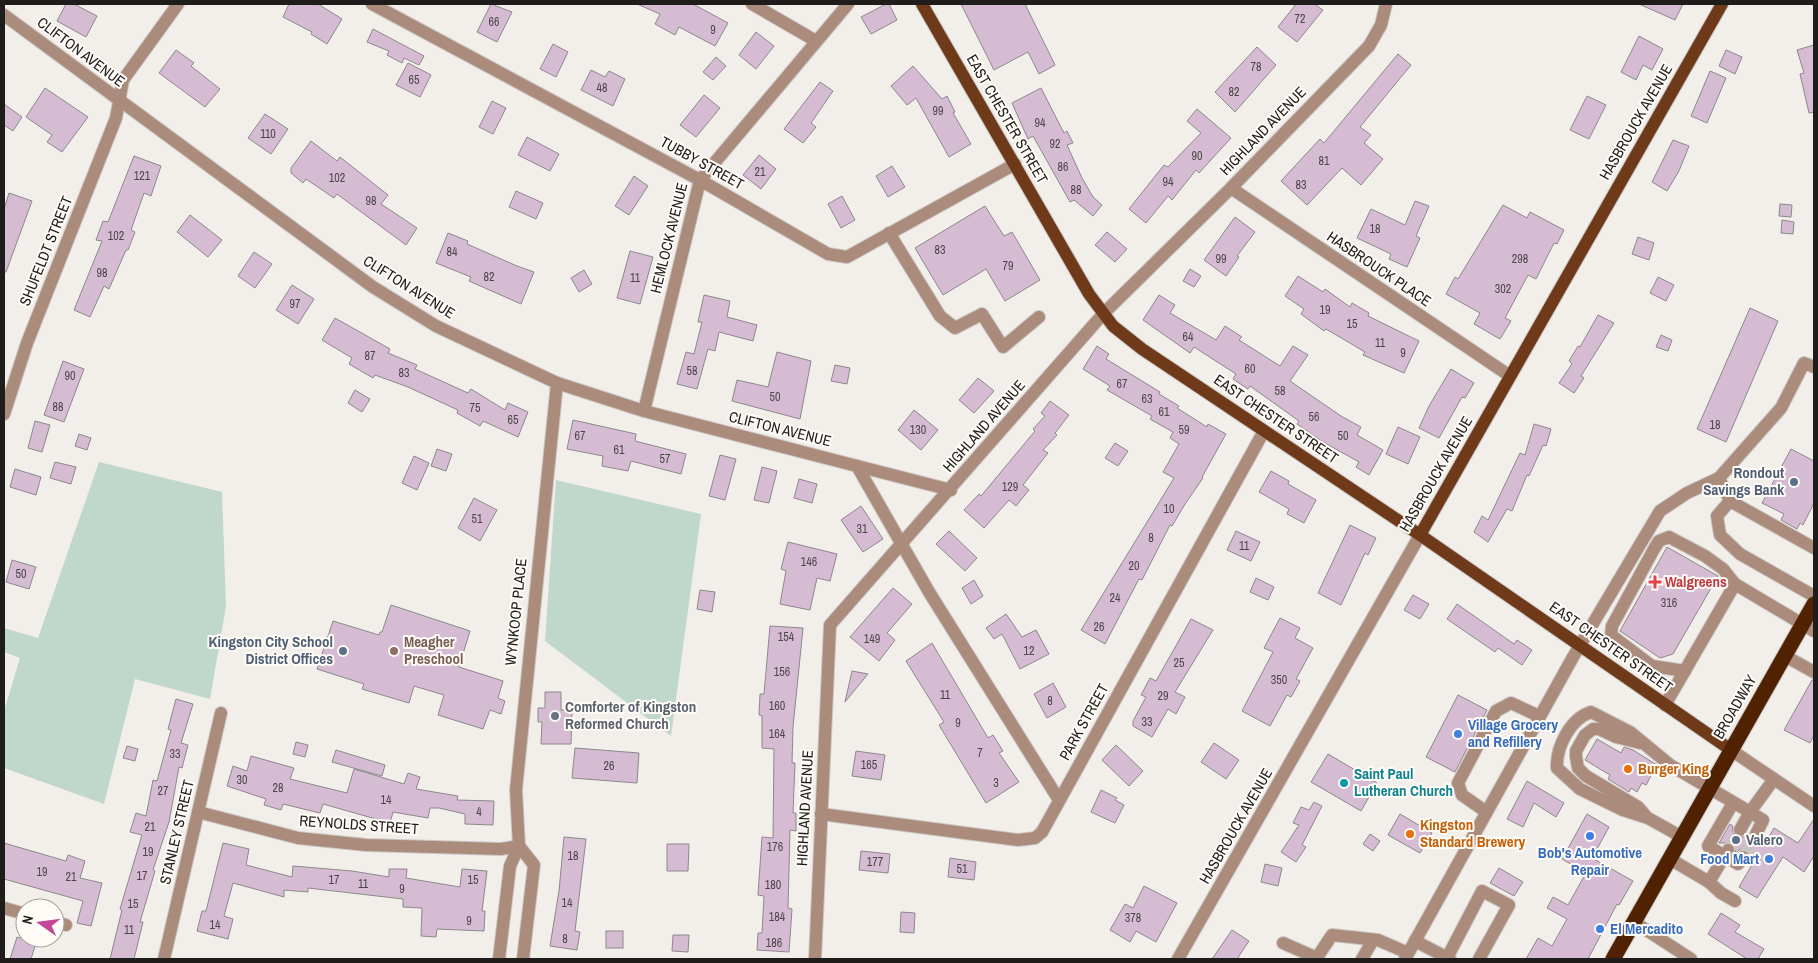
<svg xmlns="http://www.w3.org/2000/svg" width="1818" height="963" viewBox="0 0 1818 963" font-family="'Archivo Narrow',sans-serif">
<rect width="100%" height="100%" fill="#f2eeea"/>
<g fill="#c0d8cc">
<polygon points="99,462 222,492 226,606 210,699 135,679 104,804 4,768 4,711 20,658 4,652 4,628 38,638"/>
<polygon points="556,480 701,514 671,736 545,641"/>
</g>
<g fill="#d6bcd2" stroke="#8c888b">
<polygon points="66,4 74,4 97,16 86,37 57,21"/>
<polygon points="289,4 318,4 342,19 327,44 311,34 312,32 283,17"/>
<polygon points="491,4 512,12 497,42 477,32"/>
<polygon points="637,4 693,4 728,23 715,46 679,27 675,35 655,24 660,14"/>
<polygon points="886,4 889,4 897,20 871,34 861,17"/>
<polygon points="961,4 1025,4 1055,65 1039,74 1028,52 994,70"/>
<polygon points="1296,4 1314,4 1323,10 1297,42 1278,27"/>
<polygon points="1639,4 1683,4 1675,20"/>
<polygon points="373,29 424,56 419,65 404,58 402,63 387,55 389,51 367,42"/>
<polygon points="756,32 774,46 756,69 739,55"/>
<polygon points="1639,36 1663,49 1652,70 1643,65 1636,80 1621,72"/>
<polygon points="553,44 568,52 556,77 540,69"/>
<polygon points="1814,45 1814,112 1809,113 1800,74 1804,73 1797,50"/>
<polygon points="1257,47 1276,65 1235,112 1215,92"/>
<polygon points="176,50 194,63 191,66 220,89 205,107 159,73"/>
<polygon points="1726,50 1742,57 1735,74 1719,66"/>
<polygon points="1398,54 1411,65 1360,127 1371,135 1364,143 1383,159 1361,185 1342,168 1307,205 1281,181 1320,139 1324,143"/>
<polygon points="716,57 726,66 713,80 703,72"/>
<polygon points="408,63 431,75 420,97 396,85"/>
<polygon points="913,66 942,99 947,96 955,112 953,113 971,144 949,157 916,98 907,105 891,86"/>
<polygon points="591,70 605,77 609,71 625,79 613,106 581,90"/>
<polygon points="1710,71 1726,78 1707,123 1691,116"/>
<polygon points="820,82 833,91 811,123 816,127 803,143 784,129"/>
<polygon points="45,88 88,117 62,152 47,142 52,135 26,117"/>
<polygon points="1041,88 1064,133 1067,131 1073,143 1067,145 1082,178 1093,197 1102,205 1093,216 1074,200 1070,202 1033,136 1028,139 1012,103"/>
<polygon points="704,95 720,108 696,137 680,125"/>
<polygon points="1587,96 1606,105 1589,139 1570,130"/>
<polygon points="492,101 506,108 493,134 479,127"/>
<polygon points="4,104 22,117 13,131 4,125"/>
<polygon points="1197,109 1231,138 1199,173 1196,170 1172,200 1168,196 1146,223 1129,209 1164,165 1168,167 1201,133 1187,121"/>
<polygon points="265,114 288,129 271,154 248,138"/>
<polygon points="527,137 559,154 550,171 518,155"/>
<polygon points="1673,140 1689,146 1679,171 1667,191 1652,182"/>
<polygon points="311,141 337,161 340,157 388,195 381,204 417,228 406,245 337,194 334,198 306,179 303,183 291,173 291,168"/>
<polygon points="759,155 776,169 761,189 743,175"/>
<polygon points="134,156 161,166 151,196 144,193 131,230 135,232 128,250 126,250 109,289 104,286 90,317 74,310 102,241 96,240 103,221 108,222"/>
<polygon points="892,166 905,187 888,197 876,176"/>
<polygon points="634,176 648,186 629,215 615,206"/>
<polygon points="516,191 543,203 536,219 509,207"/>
<polygon points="9,193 32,201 6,272 4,272 4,209"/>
<polygon points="842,196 855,220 841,228 828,204"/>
<polygon points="1415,201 1429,206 1416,236 1420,238 1407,267 1389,259 1391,254 1357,238 1371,209 1405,225"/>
<polygon points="1780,204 1792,205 1791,217 1779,216"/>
<polygon points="1503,205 1527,218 1530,212 1564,230 1557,244 1554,243 1536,279 1528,275 1505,318 1511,321 1500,339 1474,324 1480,313 1446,294 1455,277 1458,279"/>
<polygon points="985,206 1004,236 1012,232 1040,280 1005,301 986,269 943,295 915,248"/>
<polygon points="190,215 222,240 208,257 177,232"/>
<polygon points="1235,217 1255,232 1237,256 1239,257 1226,276 1204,260"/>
<polygon points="1782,220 1794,222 1793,234 1781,233"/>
<polygon points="1107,232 1127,249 1115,262 1095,245"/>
<polygon points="448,233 468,241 467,244 517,266 534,272 521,304 469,281 471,277 436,263"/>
<polygon points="1638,237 1654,243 1649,260 1632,254"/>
<polygon points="630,251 653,257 640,304 617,298"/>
<polygon points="254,252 272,264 255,288 238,276"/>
<polygon points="1190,269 1201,276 1194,287 1183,281"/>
<polygon points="584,270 592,284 579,292 571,278"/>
<polygon points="1298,276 1323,292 1325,289 1350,307 1352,303 1369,313 1368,316 1419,341 1404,373 1363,355 1365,352 1326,329 1324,331 1301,314 1304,309 1285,296"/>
<polygon points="1658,277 1674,285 1666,301 1650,293"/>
<polygon points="292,285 314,299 298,324 276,310"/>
<polygon points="704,295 730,301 727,317 757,325 753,341 719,332 715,351 708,349 697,389 677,384 686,352 694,354 702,322 698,322"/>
<polygon points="1159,295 1175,305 1170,313 1216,340 1225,326 1242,337 1239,340 1280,366 1293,346 1308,355 1290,381 1341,416 1361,427 1357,435 1383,450 1369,475 1356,467 1359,462 1323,442 1297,424 1299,421 1250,386 1248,389 1233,379 1236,374 1194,347 1190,353 1143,320"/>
<polygon points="1750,308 1778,321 1726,442 1697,429"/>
<polygon points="1598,315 1614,323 1581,376 1584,378 1574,393 1559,383 1572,364 1569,361 1578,346 1580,347"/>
<polygon points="335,318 390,349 388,353 417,365 415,369 468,393 471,389 505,410 508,403 528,412 518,437 483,421 480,426 457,413 458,410 408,387 375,375 373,378 349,364 352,358 322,340"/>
<polygon points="1661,335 1672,340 1668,351 1656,347"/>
<polygon points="1097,346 1109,354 1106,359 1160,392 1159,394 1179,406 1177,408 1207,427 1208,424 1226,434 1202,477 1203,478 1185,504 1172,526 1170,525 1142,580 1139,579 1105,644 1081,630 1174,478 1163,472 1179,444 1170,438 1173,432 1150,419 1152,416 1107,390 1110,386 1083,369"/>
<polygon points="777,352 811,361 800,419 732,401 737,380 768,387"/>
<polygon points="63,361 84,369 64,422 44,415"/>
<polygon points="835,365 850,368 847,384 831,381"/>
<polygon points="1451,369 1474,383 1465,398 1462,397 1439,438 1419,428 1429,406"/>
<polygon points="978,378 994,391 974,413 959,400"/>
<polygon points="355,390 370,399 362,412 348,403"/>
<polygon points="1050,401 1069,415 1055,433 1057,435 1043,450 1048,453 1023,485 1029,490 1016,506 1009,500 984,528 964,510 979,494 981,496 1035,431 1033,429 1045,416 1041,413"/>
<polygon points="914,410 938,430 921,450 898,430"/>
<polygon points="573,420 636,434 635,441 686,454 681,474 631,461 628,471 602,466 603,456 567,449"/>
<polygon points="35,421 50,425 42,452 28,448"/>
<polygon points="1534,424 1551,429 1546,446 1543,445 1529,476 1527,475 1512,511 1507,509 1488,542 1474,532 1482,516 1488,520 1520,453 1525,455"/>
<polygon points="1398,427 1420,437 1408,464 1386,454"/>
<polygon points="79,434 91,438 87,450 75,446"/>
<polygon points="1115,443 1128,451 1118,466 1105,458"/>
<polygon points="437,449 452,454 446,471 431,466"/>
<polygon points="1791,449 1814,461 1814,503 1803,525 1800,523 1797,529 1781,520 1784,514 1762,503"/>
<polygon points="720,455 736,459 725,500 709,496"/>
<polygon points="414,456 429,463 417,490 402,483"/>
<polygon points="55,462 76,467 71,484 50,478"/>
<polygon points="762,467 777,471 769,503 754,500"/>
<polygon points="15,469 41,477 36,495 10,487"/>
<polygon points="1271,471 1289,481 1288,484 1316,500 1304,523 1287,514 1289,509 1259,492"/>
<polygon points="799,479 817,484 812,503 794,498"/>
<polygon points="474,498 497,510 480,541 458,528"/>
<polygon points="861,506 883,539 863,552 841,520"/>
<polygon points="1350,525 1376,538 1368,555 1365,553 1341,605 1318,593"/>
<polygon points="949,531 977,558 965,571 936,544"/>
<polygon points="1236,531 1260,542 1251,561 1227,550"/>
<polygon points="788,542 837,554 830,581 817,578 810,610 780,604 786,571 781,569"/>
<polygon points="1667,547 1718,576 1673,654 1660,658 1620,631"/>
<polygon points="12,560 36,567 29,589 6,582"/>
<polygon points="1256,578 1274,587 1268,600 1250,592"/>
<polygon points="974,580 983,596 971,604 962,588"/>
<polygon points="893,588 912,604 887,633 895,640 879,661 850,637"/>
<polygon points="700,590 715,592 712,612 697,609"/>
<polygon points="1413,595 1429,604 1420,619 1404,610"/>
<polygon points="1457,604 1514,644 1517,640 1532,650 1522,665 1498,648 1495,652 1447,619"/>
<polygon points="391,605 470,631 459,667 503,681 498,698 505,701 501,714 490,710 483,729 438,715 444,695 414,686 409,703 362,689 364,684 317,669 333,621 379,635 380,632 382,632"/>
<polygon points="1006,614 1022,637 1036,630 1049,654 1020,669 1002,634 994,639 986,628"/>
<polygon points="1280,618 1300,628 1295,638 1313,648 1296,679 1300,681 1291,697 1287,695 1270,726 1242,711 1273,652 1264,648"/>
<polygon points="1191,619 1213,630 1175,692 1185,697 1176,714 1168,709 1152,737 1133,726 1133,721 1146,697 1141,695 1150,678 1156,681"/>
<polygon points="770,626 803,628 793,727 792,763 795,763 793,813 796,813 796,831 790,830 788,908 792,909 789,952 757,950 758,933 762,933 764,896 758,895 762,837 773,838 774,749 762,748 762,716 759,715 760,694 764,694"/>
<polygon points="932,643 988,738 993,735 1003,751 999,753 1019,782 986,803 939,725 944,722 906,661"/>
<polygon points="852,671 868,674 845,702"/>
<polygon points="1812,680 1814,680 1814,735 1810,743 1784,730"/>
<polygon points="1053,683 1066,707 1047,718 1034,694"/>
<polygon points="545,692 561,692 561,710 572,710 571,744 541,744 542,722 538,722 538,708 545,708"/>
<polygon points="1458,695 1487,710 1455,772 1426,757"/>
<polygon points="176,699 193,704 181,743 188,745 182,768 179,767 169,822 153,870 155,871 140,922 143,922 134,959 110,959 122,910 120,909 142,835 130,832 136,813 146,816 153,780 157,781 171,730 168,729"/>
<polygon points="1597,739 1621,753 1624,747 1633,750 1657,765 1646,785 1642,783 1637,792 1631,788 1629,792 1608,779 1610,775 1585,760"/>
<polygon points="296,742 308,745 305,757 293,754"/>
<polygon points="1214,743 1239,760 1226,779 1201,762"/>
<polygon points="1116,745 1143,771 1129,786 1102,760"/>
<polygon points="127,746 138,749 135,761 123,758"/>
<polygon points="575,748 639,753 637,783 572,778"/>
<polygon points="336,750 385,765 382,776 332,762"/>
<polygon points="856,751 885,755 881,780 852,776"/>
<polygon points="1328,754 1377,783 1361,811 1311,782"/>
<polygon points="251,756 294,768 290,779 347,793 354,769 404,784 408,773 420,777 416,789 458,796 457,800 494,801 493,825 465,824 465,814 439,808 430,808 428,818 393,812 390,823 323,804 320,813 283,804 281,810 264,805 266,799 227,786 233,766 247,771"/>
<polygon points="1527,781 1564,803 1556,817 1534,803 1523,827 1507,819"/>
<polygon points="1101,790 1117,798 1115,800 1124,805 1115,823 1091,812"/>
<polygon points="1314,802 1322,806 1302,845 1306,847 1296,862 1281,852 1299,825 1293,823 1301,807 1309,810"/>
<polygon points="1400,814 1432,833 1420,853 1388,835"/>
<polygon points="1587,814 1609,827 1592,858 1633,881 1619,905 1617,904 1588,959 1526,959 1538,938 1552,946 1567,919 1547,908 1553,897 1568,905 1586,873 1562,859"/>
<polygon points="1814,819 1814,856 1804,872 1783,857 1757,898 1739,887 1753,863 1750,861 1751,854 1747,850 1740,849 1736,853 1733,843 1719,843 1730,824 1733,826 1732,831 1736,837 1741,838 1747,834 1748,843 1755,846 1761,842 1765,844 1774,828 1798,843"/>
<polygon points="1370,834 1380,841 1373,851 1363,844"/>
<polygon points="564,837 586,839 575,931 580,932 577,950 550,946 559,891"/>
<polygon points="4,843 66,861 68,855 85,861 80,878 102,883 91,926 77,923 83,901 4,879"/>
<polygon points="223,843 249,849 246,865 292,877 293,866 352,871 389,877 389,869 407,869 406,878 460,887 462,869 487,871 482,911 485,911 484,931 437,929 436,937 421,936 422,908 403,907 403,899 308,888 308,892 284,890 284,897 233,883 224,916 233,919 228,939 197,931 202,911 206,911"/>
<polygon points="667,844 689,844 688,871 667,871"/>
<polygon points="861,851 890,854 888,873 859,870"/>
<polygon points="950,858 976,862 974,880 948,877"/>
<polygon points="1265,864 1282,868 1278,886 1261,882"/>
<polygon points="1499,868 1523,882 1514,896 1490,883"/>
<polygon points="1144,886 1177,903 1156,942 1136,931 1130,942 1110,930 1125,904 1133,908"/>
<polygon points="901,912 915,913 914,933 900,932"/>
<polygon points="1721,913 1740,925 1735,932 1764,949 1758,959 1747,959 1708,934"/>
<polygon points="1232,930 1249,941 1237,959 1212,959"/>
<rect x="606" y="931" width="17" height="17"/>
<polygon points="673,935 689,935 688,952 672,951"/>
<polygon points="17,937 36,943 31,959 10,959"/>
</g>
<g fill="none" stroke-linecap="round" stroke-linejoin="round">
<g stroke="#c8c4c1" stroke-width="12" stroke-dasharray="12 6" stroke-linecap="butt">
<polyline points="1729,849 1740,830"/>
<polyline points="1743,857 1754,838"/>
</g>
<g stroke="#ccc8c5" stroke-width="14">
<g id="minor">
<polyline points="372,4 700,180 828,254 847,257 1015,164"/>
<polyline points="752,4 816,41"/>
<polyline points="4,15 373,287 436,326 557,383 644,411 857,466 929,592 1059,800"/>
<polyline points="1231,188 1510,376"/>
<polyline points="889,233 940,316 955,328 982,314 1003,347 1039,317"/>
<polyline points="644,411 700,180 848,4"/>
<polyline points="4,414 27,343 116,118 123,80 178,4"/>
<polyline points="857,466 951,490"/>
<polyline points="1730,501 1719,478 1781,408 1804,363 1814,367"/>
<polyline points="1814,548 1730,501 1717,516 1720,535 1740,554 1814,596"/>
<polyline points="1785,656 1814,672"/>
<polyline points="1685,671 1652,666 1611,635 1612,626 1654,549 1659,541 1669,537 1705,556 1723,569 1735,584 1814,631"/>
<polyline points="1665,705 1735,584"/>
<polyline points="1640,743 1616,737 1599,729 1593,729 1585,735 1576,751 1576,757 1578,768 1586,776 1638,807 1645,815"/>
<polyline points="1731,750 1814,806"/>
<polyline points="1733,803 1708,846 1738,864 1743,857"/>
<polyline points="1485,811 1462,795 1458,783 1496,711 1511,703 1539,716"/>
<polyline points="198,812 298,838 366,845 501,849 519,846"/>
<polyline points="821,814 1018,840 1035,838 1042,832 1264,431"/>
<path d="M1682,837L1648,818L1623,810L1580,789L1557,768C1556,747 1570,719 1591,712L1630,732L1670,765L1750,812L1740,830"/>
<polyline points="1754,838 1763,820 1750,812 1774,779"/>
<polyline points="519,846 534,865 523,959"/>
<polyline points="1670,859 1709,882 1728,850"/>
<polyline points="1709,882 1721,893 1735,901"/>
<polyline points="4,908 25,914"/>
<polyline points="55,922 66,925"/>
<polyline points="1634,922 1691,959"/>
<polyline points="1415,941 1450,959"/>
<polyline points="1283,943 1317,958"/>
<polyline points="1447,958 1482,891 1509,905 1479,959"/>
<polyline points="164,959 221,713"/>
<polyline points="499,959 510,866 519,846 516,790 557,383"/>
<polyline points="815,959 830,625 1103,314 1231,188 1369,46 1381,25 1386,4"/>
<polyline points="1178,959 1420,535"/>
<polyline points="1316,959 1332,935 1378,940 1408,953"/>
<polyline points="1362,959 1373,940"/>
<polyline points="1405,959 1573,657 1660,511 1687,493 1719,478"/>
</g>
</g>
<g stroke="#ccc8c5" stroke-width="14">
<g id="major">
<polyline points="922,4 1089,294 1113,326 1142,349 1420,535 1731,750"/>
<polyline points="1420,535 1722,4"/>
</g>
</g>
<g stroke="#ccc8c5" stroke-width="17">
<polyline id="highway" points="1613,959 1814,604"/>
</g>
<use href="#minor" stroke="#ab8b7b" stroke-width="12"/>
<use href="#major" stroke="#6f3a1a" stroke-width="12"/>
<use href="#highway" stroke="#512202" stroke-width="15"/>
</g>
<g fill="#5c6f8a" stroke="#fffbf7" stroke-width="2">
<circle cx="1794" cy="482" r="5"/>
<circle cx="343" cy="651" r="5"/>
<circle cx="1736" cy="840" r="5"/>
</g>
<path fill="#e0444e" stroke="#fffbf7" stroke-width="2" d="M1652.5 574.5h5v5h5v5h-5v5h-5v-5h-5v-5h5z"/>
<circle fill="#8d6e63" stroke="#fffbf7" stroke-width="2" cx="394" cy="651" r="5"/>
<circle fill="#6b7280" stroke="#fffbf7" stroke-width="2" cx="555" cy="716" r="5"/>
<g fill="#3f7fe0" stroke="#fffbf7" stroke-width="2">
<circle cx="1458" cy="734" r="5"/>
<circle cx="1590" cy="836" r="5"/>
<circle cx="1769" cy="859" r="5"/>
<circle cx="1600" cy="929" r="5"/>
</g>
<g fill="#e8710a" stroke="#fffbf7" stroke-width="2">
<circle cx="1628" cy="769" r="5"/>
<circle cx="1410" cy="834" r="5"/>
</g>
<circle fill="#0f9aa8" stroke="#fffbf7" stroke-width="2" cx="1344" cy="783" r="5"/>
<g text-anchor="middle" stroke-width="4" stroke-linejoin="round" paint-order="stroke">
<g font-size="12" fill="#4d454a">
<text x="1300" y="23">72</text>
<text x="494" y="26">66</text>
<text x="713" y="34">9</text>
<text x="1256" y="71">78</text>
<text x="414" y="84">65</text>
<text x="602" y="92">48</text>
<text x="1234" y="96">82</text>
<text x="938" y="115">99</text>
<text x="1040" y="127">94</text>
<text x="268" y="138">110</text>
<text x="1055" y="148">92</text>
<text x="1197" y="160">90</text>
<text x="1324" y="165">81</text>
<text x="1063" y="171">86</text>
<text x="760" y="176">21</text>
<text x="142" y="180">121</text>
<text x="337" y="182">102</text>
<text x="1168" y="186">94</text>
<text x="1301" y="189">83</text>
<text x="1076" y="194">88</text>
<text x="371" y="205">98</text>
<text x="1375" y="233">18</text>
<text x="116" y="240">102</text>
<text x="940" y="254">83</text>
<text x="452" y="256">84</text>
<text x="1221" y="263">99</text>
<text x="1520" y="263">298</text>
<text x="1008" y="270">79</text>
<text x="102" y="277">98</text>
<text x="489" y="281">82</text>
<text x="635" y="282">11</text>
<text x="1503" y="293">302</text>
<text x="295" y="308">97</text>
<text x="1325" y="314">19</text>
<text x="1352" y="328">15</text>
<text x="1188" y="341">64</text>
<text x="1380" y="347">11</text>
<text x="1403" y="357">9</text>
<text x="370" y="360">87</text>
<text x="1250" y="373">60</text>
<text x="692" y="375">58</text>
<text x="404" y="377">83</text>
<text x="70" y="380">90</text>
<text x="1122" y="388">67</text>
<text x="1280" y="395">58</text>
<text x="775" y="401">50</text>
<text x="1147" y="403">63</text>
<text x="58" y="411">88</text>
<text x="475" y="412">75</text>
<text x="1164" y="416">61</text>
<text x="1314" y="421">56</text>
<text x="513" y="424">65</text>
<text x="1715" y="429">18</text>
<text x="918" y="434">130</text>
<text x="1184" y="434">59</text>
<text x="580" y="440">67</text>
<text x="1343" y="440">50</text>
<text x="619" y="454">61</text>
<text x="665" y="463">57</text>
<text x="1010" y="491">129</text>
<text x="1169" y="513">10</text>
<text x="477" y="523">51</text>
<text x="862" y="533">31</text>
<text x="1151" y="542">8</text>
<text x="1244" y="550">11</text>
<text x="809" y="566">146</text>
<text x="1134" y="570">20</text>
<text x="21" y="578">50</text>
<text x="1115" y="602">24</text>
<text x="1669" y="607">316</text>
<text x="1099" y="631">26</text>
<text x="786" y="641">154</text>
<text x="872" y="643">149</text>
<text x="1029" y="655">12</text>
<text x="1179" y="667">25</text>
<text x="782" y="676">156</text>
<text x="1279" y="684">350</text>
<text x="945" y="699">11</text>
<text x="1163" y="700">29</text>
<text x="1050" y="705">8</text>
<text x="777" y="710">160</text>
<text x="1147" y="726">33</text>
<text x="958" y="727">9</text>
<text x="777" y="738">164</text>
<text x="980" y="757">7</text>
<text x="175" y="758">33</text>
<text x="869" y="769">165</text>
<text x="609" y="770">26</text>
<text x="242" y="784">30</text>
<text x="996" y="787">3</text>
<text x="278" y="792">28</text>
<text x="163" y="795">27</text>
<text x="386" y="804">14</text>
<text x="479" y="816">4</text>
<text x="150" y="831">21</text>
<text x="775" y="851">176</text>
<text x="148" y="856">19</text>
<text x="573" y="860">18</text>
<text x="875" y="866">177</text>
<text x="962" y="873">51</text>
<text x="42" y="876">19</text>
<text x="142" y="880">17</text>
<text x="71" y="881">21</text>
<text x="334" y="884">17</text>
<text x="473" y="884">15</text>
<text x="363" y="888">11</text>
<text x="773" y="889">180</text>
<text x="402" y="893">9</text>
<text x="567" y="907">14</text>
<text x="133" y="908">15</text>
<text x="777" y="921">184</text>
<text x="1133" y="922">378</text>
<text x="469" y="925">9</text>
<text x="215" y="929">14</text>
<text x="129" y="934">11</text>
<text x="565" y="943">8</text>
<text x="774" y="947">186</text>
</g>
<g font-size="15" fill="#1f1d1c" stroke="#fffbf7">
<text transform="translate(81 52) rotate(37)" y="5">CLIFTON AVENUE</text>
<text transform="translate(1007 119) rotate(60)" y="5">EAST CHESTER STREET</text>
<text transform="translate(1636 122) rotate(-60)" y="5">HASBROUCK AVENUE</text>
<text transform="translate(1263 131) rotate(-46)" y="5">HIGHLAND AVENUE</text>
<text transform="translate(702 163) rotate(29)" y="5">TUBBY STREET</text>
<text transform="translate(669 238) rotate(-76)" y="5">HEMLOCK AVENUE</text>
<text transform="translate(46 251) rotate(-68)" y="5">SHUFELDT STREET</text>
<text transform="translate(1379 269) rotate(34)" y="5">HASBROUCK PLACE</text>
<text transform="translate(409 287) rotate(32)" y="5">CLIFTON AVENUE</text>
<text transform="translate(1276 419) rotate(34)" y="5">EAST CHESTER STREET</text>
<text transform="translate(984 426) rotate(-49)" y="5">HIGHLAND AVENUE</text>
<text transform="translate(780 429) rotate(14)" y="5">CLIFTON AVENUE</text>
<text transform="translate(1436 474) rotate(-60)" y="5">HASBROUCK AVENUE</text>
<text transform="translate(516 612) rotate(-84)" y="5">WYNKOOP PLACE</text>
<text transform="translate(1611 647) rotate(35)" y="5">EAST CHESTER STREET</text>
<text transform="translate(1735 707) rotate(-60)" y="5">BROADWAY</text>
<text transform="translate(1084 722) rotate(-61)" y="5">PARK STREET</text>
<text transform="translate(805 808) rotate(-87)" y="5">HIGHLAND AVENUE</text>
<text transform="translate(359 825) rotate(4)" y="5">REYNOLDS STREET</text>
<text transform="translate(1236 826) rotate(-60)" y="5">HASBROUCK AVENUE</text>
<text transform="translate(177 832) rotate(-77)" y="5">STANLEY STREET</text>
</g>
<g font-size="15" font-weight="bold" fill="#4e5e75" stroke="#fffbf7" text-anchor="end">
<text x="1784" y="478">Rondout<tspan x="1784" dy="17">Savings Bank</tspan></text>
<text x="333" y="647">Kingston City School<tspan x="333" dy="17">District Offices</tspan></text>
<text x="1746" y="845" text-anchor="start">Valero</text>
</g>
<g font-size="15" font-weight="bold" fill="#be3a42" stroke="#fffbf7" text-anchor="start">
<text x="1665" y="587">Walgreens</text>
</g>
<g font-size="15" font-weight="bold" fill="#785e54" stroke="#fffbf7" text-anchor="start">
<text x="404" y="647">Meagher<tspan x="404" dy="17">Preschool</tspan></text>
</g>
<g font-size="15" font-weight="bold" fill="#5b616d" stroke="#fffbf7" text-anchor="start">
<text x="565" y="712">Comforter of Kingston<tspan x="565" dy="17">Reformed Church</tspan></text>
</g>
<g font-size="15" font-weight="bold" fill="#366cbe" stroke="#fffbf7" text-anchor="start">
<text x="1468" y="730">Village Grocery<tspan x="1468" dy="17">and Refillery</tspan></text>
<text x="1590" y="858" text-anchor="middle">Bob's Automotive<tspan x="1590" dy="17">Repair</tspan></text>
<text x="1759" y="864" text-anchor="end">Food Mart</text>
<text x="1610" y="934">El Mercadito</text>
</g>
<g font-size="15" font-weight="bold" fill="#c56008" stroke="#fffbf7" text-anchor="start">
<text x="1638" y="774">Burger King</text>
<text x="1420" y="830">Kingston<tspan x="1420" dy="17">Standard Brewery</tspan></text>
</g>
<g font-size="15" font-weight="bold" fill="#0d838f" stroke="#fffbf7" text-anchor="start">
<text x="1354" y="779">Saint Paul<tspan x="1354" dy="17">Lutheran Church</tspan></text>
</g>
</g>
<rect width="1818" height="963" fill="none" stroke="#1f1d1c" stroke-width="10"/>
<g transform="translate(40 923) rotate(284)"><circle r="24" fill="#fffbf7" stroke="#a5a29f"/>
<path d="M0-4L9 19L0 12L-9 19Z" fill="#c34798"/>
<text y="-8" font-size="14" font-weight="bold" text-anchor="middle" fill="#1f1d1c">N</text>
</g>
</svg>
